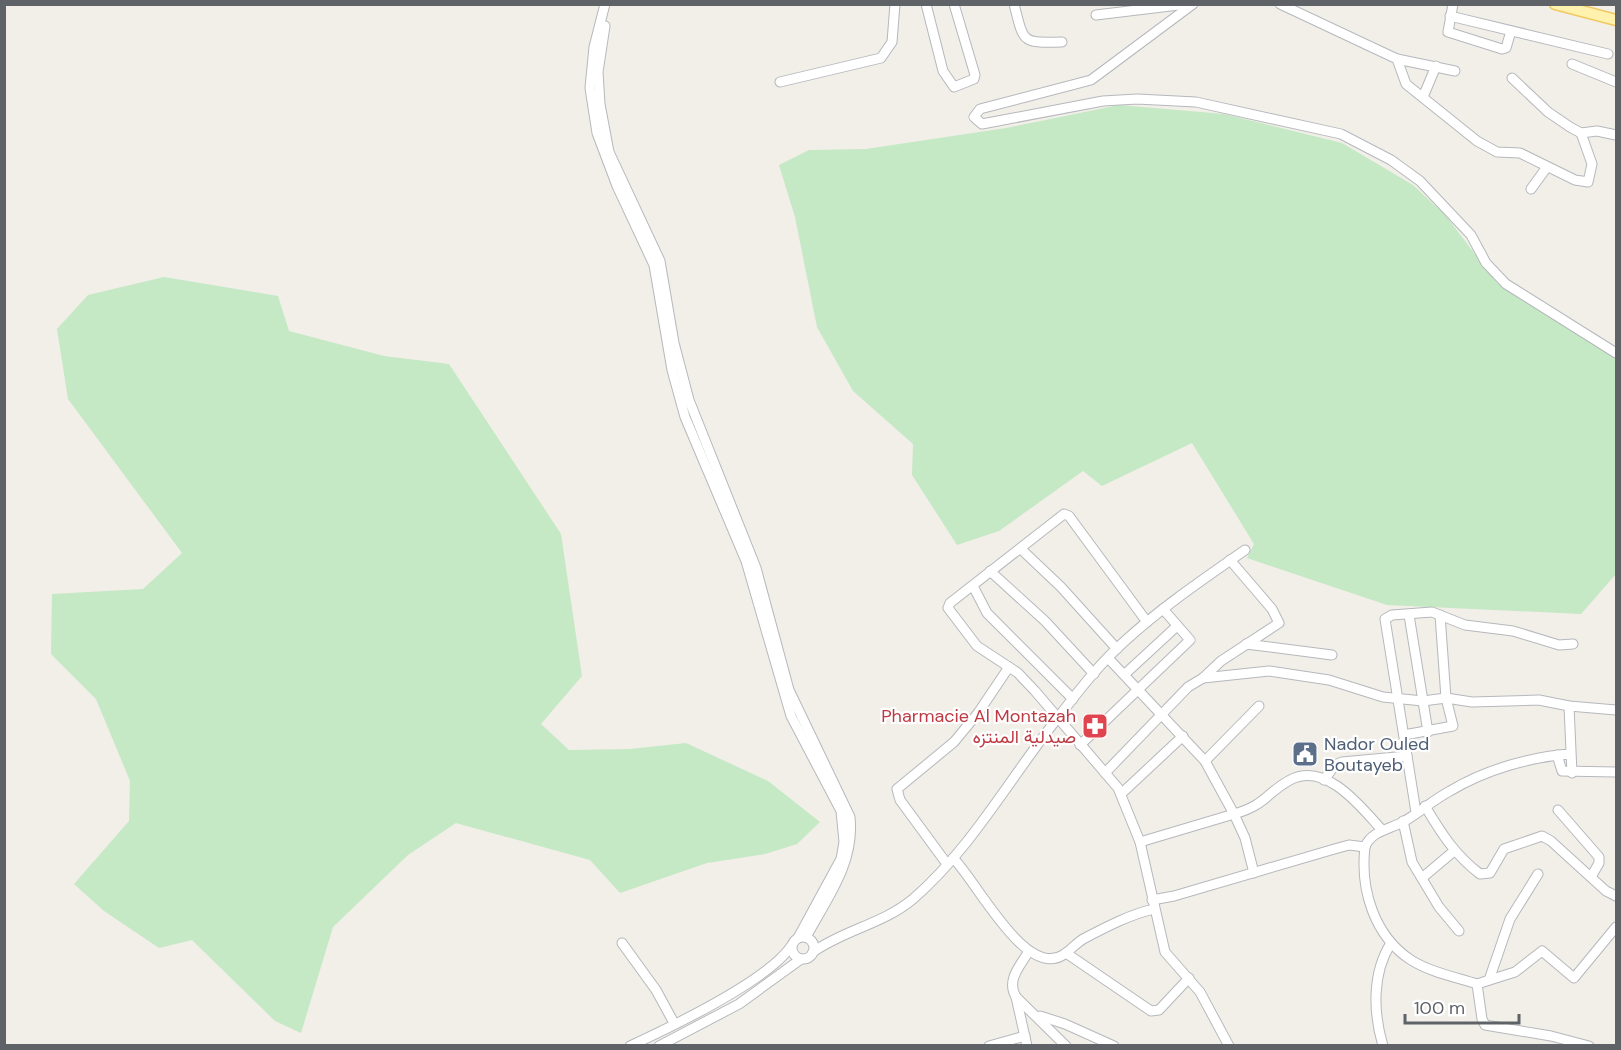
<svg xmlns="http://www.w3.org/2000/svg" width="1621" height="1050" viewBox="0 0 1621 1050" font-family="'DM Sans',Vazirmatn,sans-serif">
<rect width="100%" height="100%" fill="#f1efe8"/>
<g fill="#c5e8c5">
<polygon points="1119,105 1224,114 1342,143 1413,185 1446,216 1497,283 1616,354 1616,574 1581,614 1387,605 1247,558 1254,544 1192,443 1102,486 1083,471 999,531 957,545 912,475 913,444 853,391 817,327 795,217 779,165 809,150 866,149 1006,128"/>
<polygon points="164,277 278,296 289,331 384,356 449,364 561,534 582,676 541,724 569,750 630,749 686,743 768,781 820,822 797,844 765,854 707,863 620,893 590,860 456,823 408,855 333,927 301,1033 275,1021 192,940 159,948 104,911 74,884 129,821 130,781 96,699 51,654 52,594 143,589 182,553 68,399 57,329 88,295"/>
</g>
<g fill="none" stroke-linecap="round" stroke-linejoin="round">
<g stroke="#b5b8bc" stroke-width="11">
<g id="minor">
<polyline points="605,4 594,47 590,88 597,133 617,186 654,265 672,370 685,417 746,561 791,716 841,811 844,842 841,859 798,938"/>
<polyline points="926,4 943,71 954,87 974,79 975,75 954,4"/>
<path d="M1014,4C1024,43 1021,43 1062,42"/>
<polyline points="1193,4 1091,80 980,109 974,117 982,124 1103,101 1137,99 1196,102 1341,134 1391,160 1420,181 1471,235 1486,263 1506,284 1616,353"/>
<polyline points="1280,4 1397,59 1406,84 1477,141 1497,152 1520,153 1575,180 1588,182 1592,164 1581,133"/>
<polyline points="1453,4 1448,32 1502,49 1506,48 1511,31"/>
<polyline points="1096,15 1187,4"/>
<polyline points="1450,16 1608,54"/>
<path d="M605,26L598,72L600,104L609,152L660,261L674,343L689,400L756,568L789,690L850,817C855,863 827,898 806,937"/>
<polyline points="1397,59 1455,71"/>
<polyline points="1572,64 1616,82"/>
<polyline points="1512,78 1548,112 1570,127 1581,133 1597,131 1616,135"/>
<polyline points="780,82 881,58 892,42 895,4"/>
<polyline points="1423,97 1436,66"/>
<polyline points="1531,189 1547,167"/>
<polyline points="1021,549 1061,587 1117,649"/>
<polyline points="990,571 1045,621 1094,674"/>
<polyline points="973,586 987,613 1073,699"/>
<polyline points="1409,615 1428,732"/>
<polyline points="1147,622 1069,516 1064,514 950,603 948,608 977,646 1018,673 1035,691 1118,788 1140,842 1165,952 1200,992 1229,1046"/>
<polyline points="1246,644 1332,655"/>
<path d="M1108,658L1205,761L1234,814C1266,805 1266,793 1290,780C1326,761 1361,807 1382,830"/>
<polyline points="1125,674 1177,626"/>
<polyline points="1203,678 1221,661 1279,623 1272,609 1230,560"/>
<polyline points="1569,706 1572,773"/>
<polyline points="1404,735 1453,726 1446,698 1440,615"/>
<polyline points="1080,745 1190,640 1163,609"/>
<path d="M1570,754C1529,757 1485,770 1450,791C1433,800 1419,813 1403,822C1390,829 1371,831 1365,847C1360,889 1374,936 1411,960C1430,972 1455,977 1477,984L1482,1019L1485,1025L1551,1036L1589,1046"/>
<polyline points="1557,755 1562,771 1616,772"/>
<polyline points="1205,761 1259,706"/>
<polyline points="1105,773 1188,687 1203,678 1269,671 1329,680 1383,697 1423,701 1446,698 1472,702 1539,700 1569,706 1616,710"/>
<polyline points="1324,780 1335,765 1342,762 1407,756"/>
<polyline points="1121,794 1183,736"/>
<path d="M1425,806C1441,833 1455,855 1480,874L1490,873L1504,849L1542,836L1551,841L1606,891L1616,896"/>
<polyline points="1558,810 1599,857 1599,863 1591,877"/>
<polyline points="1416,812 1385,619 1392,615 1432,612 1465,625 1513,631 1559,645 1573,644"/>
<polyline points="1403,821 1412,862 1439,907 1459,931"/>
<polyline points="1140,842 1234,814 1245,838 1254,873"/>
<path d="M953,858C976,880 1025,979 1063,955C1071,950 1077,942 1085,938C1106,927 1131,914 1154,909"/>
<polyline points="947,864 900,800 897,789 954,742 978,713 1009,667"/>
<polyline points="1422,878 1454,851"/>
<polyline points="1152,900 1174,896 1331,850 1349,845 1365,847"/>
<circle cx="803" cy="948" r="11"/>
<polyline points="622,943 656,990 674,1023"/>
<path d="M1029,951C1020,966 1006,980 1016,997L1066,1046"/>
<path d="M813,952C844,930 883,924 913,899C972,848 1011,776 1060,715C1080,689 1101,662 1126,640C1162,607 1205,578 1245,550"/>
<polyline points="1066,953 1151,1011 1159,1010 1189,978"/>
<polyline points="1489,980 1510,919 1538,874"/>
<polyline points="1477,984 1515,972 1542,951 1574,978 1616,927"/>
<polyline points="1016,997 1027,1046"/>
<polyline points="1040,1016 1065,1024 1114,1046"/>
<path d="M630,1046C671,1027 769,980 792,945"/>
<polyline points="659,1046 739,1004 801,959"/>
<polyline points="989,1046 1025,1036"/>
<path d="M1383,1046C1373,1012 1372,973 1391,943"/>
</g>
</g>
<g stroke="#f2c960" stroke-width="13">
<polyline id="major" points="1555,4 1616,20"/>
</g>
<use href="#minor" stroke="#fff" stroke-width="9"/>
<use href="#major" stroke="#fff2af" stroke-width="10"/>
</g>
<defs>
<g id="pharmacy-square" transform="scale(1.35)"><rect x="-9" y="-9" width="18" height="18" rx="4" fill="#e0444e" stroke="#fff"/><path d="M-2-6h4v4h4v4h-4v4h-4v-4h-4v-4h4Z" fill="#fff"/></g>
<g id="civic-square" transform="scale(1.35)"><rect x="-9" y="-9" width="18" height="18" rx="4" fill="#5c6f8a" stroke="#fff"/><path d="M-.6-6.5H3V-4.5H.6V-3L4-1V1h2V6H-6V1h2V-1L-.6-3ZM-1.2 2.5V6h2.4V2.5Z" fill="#fff"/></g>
</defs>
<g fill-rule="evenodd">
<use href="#pharmacy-square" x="1095" y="726"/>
<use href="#civic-square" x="1305" y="754"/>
</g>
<g text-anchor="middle" stroke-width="4.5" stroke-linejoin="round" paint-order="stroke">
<g font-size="18" fill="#be3a42" stroke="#fff" text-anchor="end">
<text x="1076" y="722">Pharmacie Al Montazah<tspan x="1076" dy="21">صيدلية المنتزه</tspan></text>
</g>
<g font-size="18" fill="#4e5e75" stroke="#fff" text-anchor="start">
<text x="1324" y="750">Nador Ouled<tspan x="1324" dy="21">Boutayeb</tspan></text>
</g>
</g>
<rect width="1621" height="1050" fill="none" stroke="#5f6368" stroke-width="12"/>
<path d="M1405 1014v9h114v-9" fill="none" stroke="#5f6368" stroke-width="3"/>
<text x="1414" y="1014" font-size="18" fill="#5f6368" stroke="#ffffff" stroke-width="4.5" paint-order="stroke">100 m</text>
</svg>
